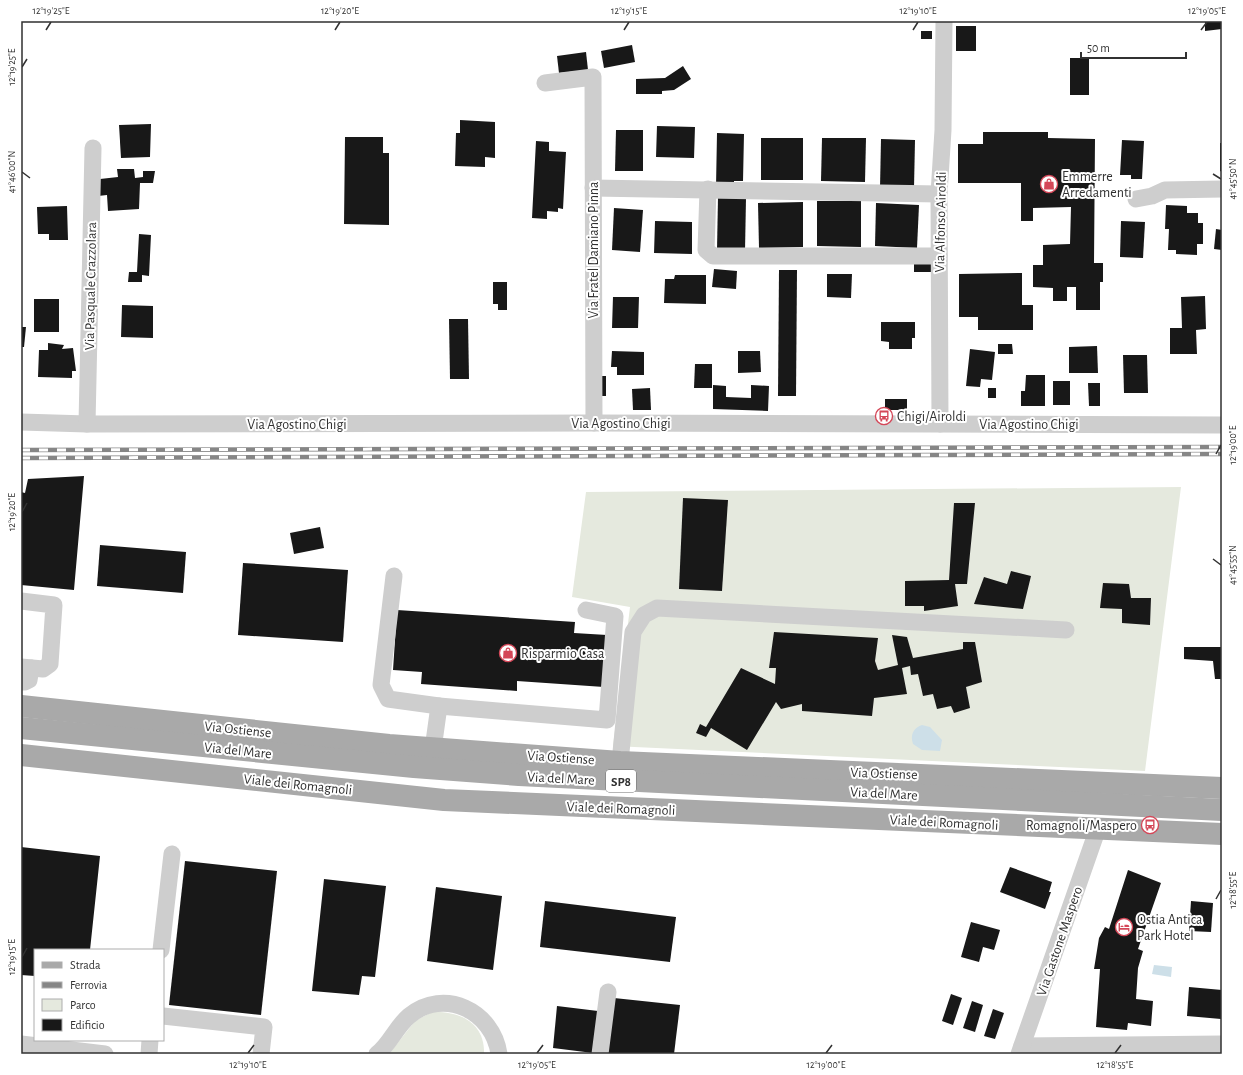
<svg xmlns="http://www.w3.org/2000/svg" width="1243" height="1075" viewBox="0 0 1243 1075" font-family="'Alegreya Sans',sans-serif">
<rect width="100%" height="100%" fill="#fff"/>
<g fill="#e5e9de">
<polygon points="1181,487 1145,771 613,746 630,607 572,597 586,492"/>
<path d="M432,1012C459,1011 485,1022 484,1054H389L415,1021Z"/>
</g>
<g fill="#cddfe8">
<path d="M922,725L930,727L942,740L940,751L922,750L913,744C910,735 913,728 922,725Z"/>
<polygon points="1154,965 1172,967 1171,977 1152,974"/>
</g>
<g fill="#181818">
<polygon points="1205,21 1222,21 1222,29 1205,31"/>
<rect x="956" y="26" width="20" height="25"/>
<rect x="921" y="31" width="11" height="8"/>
<polygon points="632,45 635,62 604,68 601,51"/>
<polygon points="586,52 588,70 559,73 557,56"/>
<rect x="1070" y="58" width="19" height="37"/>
<polygon points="683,66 691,79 674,90 662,91 662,94 636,94 636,79 665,78"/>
<polygon points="460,120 495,122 495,158 485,157 485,167 455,166 456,133 460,133"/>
<polygon points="151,124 150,157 121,158 119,125"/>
<polygon points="657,126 695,127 694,158 656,157"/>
<polygon points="616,130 643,130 643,171 615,171"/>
<polygon points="983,132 1048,132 1048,138 1095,139 1094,263 1103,263 1103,282 1100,282 1100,310 1076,310 1076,287 1067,287 1067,301 1053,301 1053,288 1033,287 1033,265 1043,265 1043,245 1070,244 1071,207 1033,208 1033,221 1021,221 1021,183 958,183 958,144 983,144"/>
<polygon points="717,133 744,134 743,181 734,181 734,187 716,187"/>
<polygon points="345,137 383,137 383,153 389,153 389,225 344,224"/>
<rect x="761" y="138" width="42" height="42"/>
<polygon points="822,138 866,138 865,182 821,181"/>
<polygon points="881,139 915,140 914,188 880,188"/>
<polygon points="1122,140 1144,141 1142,179 1131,179 1131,175 1120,175"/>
<polygon points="536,141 549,142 549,151 566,152 563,209 558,208 558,212 547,211 547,219 532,218"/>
<polygon points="1220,143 1222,143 1222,172 1220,171"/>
<polygon points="117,169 134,169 135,178 143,177 143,171 155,171 153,183 140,183 139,209 108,211 107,195 98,196 100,179 118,177"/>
<polygon points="718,197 746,198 745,251 717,250"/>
<polygon points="817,201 861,201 861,247 817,246"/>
<polygon points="803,202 803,247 759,248 758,203"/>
<polygon points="876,203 919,205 917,248 875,246"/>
<polygon points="1166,205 1187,206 1187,213 1198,213 1198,223 1203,223 1203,244 1197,244 1197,255 1176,254 1176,250 1168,250 1169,229 1165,229"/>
<polygon points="67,206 68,240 49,240 49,234 38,234 37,207"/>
<polygon points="614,208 643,210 640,252 612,250"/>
<polygon points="655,221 692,222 692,254 654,253"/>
<polygon points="1121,221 1145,222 1143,258 1120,257"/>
<polygon points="1216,229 1222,230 1222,250 1214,249"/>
<polygon points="139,234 151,235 149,276 142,275 142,282 128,282 129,272 137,272"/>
<rect x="914" y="262" width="19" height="10"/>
<polygon points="714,269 737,271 736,289 712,287"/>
<polygon points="779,270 797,270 796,396 778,396"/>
<polygon points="1022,273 1022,305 1033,305 1033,330 978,330 978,317 959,317 959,274"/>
<polygon points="827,274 852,274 851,298 827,297"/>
<polygon points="675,275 706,275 706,304 664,303 665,279 674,279"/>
<polygon points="493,282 507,282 507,310 498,310 498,304 493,304"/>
<polygon points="1205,296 1206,329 1196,330 1197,354 1170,354 1170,328 1182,328 1181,297"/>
<polygon points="613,297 639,297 638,328 612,328"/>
<rect x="34" y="299" width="25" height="33"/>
<polygon points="122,305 153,306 153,338 121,337"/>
<polygon points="449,319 468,319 469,379 450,379"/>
<polygon points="881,322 915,322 915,338 912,338 912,349 889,349 889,342 881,341"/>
<polygon points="21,327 26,327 24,347 21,347"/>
<polygon points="48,343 64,345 62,349 73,348 76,371 72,371 72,378 38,377 39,350 48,350"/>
<polygon points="998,344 1012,344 1013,354 998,354"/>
<polygon points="1097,346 1098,373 1069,373 1069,347"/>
<polygon points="970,349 995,352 992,380 981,379 980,387 966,386"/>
<polygon points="612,351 644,352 644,375 617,375 617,367 611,367"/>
<polygon points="738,351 760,351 761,372 738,373"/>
<polygon points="1123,355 1147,355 1148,393 1124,393"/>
<polygon points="695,364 712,364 712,388 694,388"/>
<polygon points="1026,375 1045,375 1045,406 1021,406 1021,391 1025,391"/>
<rect x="598" y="376" width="8" height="20"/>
<rect x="1053" y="381" width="17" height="24"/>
<polygon points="1088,383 1100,383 1100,406 1089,406"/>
<polygon points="713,385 726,386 726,397 751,398 751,385 769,386 768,411 713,409"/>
<polygon points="650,388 651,410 633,410 632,389"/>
<rect x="988" y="388" width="8" height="10"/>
<rect x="885" y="399" width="22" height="11"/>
<polygon points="84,476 74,590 21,585 21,492 25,493 28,479"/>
<polygon points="683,498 728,500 722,591 679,589"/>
<polygon points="954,503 975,503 967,584 955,584 958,606 924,611 924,606 905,606 905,581 949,580"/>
<polygon points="320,527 324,548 294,554 290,533"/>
<polygon points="100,545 186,552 183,593 97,586"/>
<polygon points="243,563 348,570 343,642 238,635"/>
<polygon points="1011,571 1031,576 1023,609 974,604 984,577 1007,584"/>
<polygon points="1103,583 1129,584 1131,598 1151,598 1150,625 1122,623 1122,609 1100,608"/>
<polygon points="397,610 575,622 574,633 607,635 604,687 517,681 517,691 421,684 422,672 393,670"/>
<polygon points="774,632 878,638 875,661 878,670 898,665 892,635 907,637 913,658 963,649 963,642 975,642 982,682 966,687 970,708 954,713 951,706 937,709 933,694 923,696 918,674 911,675 910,666 902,668 907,694 874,698 872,716 802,711 802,704 781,709 776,702 747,750 711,728 706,737 696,733 700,724 706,727 741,668 775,684 776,668 769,668"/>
<polygon points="1184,647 1222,647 1222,679 1215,679 1213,661 1184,659"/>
<polygon points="21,847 100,856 90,950 35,950 35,976 21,975"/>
<polygon points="185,861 277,871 261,1015 169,1005"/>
<polygon points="1010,867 1052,882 1049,892 1051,892 1045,909 1000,892"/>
<polygon points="1128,870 1161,883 1138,949 1143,951 1138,968 1136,999 1153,1001 1151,1026 1128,1023 1127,1030 1096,1027 1100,969 1094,969 1099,938 1105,927 1109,929"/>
<polygon points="324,879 386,886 375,977 362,976 359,995 312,991"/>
<polygon points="436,887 502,896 493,970 427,961"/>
<polygon points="545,901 676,917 670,962 540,947"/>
<polygon points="1191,901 1213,903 1211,932 1189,931"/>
<polygon points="971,922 1000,930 994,950 983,947 979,962 961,957"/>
<polygon points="1189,987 1222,990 1221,1019 1187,1016"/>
<polygon points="951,994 962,998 953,1025 942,1021"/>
<polygon points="614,998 680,1005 674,1054 607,1054"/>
<polygon points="972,1001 983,1005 975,1032 963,1028"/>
<polygon points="557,1006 598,1011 593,1053 553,1048"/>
<polygon points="993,1009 1004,1013 995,1039 984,1036"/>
</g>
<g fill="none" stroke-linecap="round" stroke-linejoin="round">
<g stroke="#cecece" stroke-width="17">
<polyline points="545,83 593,77 594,423"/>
<polyline points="593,188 939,194"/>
<polyline points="708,189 706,250 713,256 939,256"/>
<polyline points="1136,199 1152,196 1165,190 1222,189"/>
<polyline points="21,422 87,424 594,423 1222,425"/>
<polyline points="87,424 93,148"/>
<polyline points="940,424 939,194 943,130 944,21"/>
<polyline points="394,576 381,685 388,699 439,706"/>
<polyline points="21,601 54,605 50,664 43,669 21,667"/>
<polyline points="21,682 25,682 29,680 31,668"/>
<polyline points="433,749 439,706 607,720 615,616 586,610"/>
<polyline points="620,762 633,632 644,615 657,608 1066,630"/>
<polyline points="161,950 172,854"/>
<polyline points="163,1016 264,1027 261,1054"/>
<polyline points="21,1044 105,1054"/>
<polyline points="1022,1046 1222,1044"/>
<polyline points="149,1054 150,1040"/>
<path d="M377,1054C390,1044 396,1027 409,1016C444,987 493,1011 499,1054"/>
<polyline points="600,1054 608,992"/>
<polyline points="1019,1054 1098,828"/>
</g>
<g stroke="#a9a9a9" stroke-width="22">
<polyline points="21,706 389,745 620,762 1222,788"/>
<polyline points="21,728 414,767 519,775 1222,810"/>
<polyline points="21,755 444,800 1222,834"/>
</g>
<g stroke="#868686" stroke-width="4.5">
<g id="rail">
<polyline points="21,450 1222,447"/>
<polyline points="21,458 1222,454"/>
</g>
</g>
<use href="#rail" stroke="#fff" stroke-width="3" stroke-dasharray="9" stroke-linecap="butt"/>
</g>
<path fill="none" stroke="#313131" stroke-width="1.5" d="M46,30L51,22M335,30L340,22M624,30L629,22M913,30L918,22M1201,30L1207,22M22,67L27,59M22,172L30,178M1213,174L1221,179M1216,454L1221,445M22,512L27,503M1213,559L1221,565M1216,899L1221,890M22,957L27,948M248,1053L254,1045M537,1053L543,1045M826,1053L832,1045M1115,1053L1121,1045"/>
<defs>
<g id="shop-ring" transform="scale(0.9)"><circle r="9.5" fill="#fff" stroke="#d44758" stroke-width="1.5"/><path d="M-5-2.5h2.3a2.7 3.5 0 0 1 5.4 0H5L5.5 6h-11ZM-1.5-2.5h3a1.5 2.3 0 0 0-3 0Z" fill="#d44758"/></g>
<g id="bus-ring" transform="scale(0.9)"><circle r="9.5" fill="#fff" stroke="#d44758" stroke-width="1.5"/><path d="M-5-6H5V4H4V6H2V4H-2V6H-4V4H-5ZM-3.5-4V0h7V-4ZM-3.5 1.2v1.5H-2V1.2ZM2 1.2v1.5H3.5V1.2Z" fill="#d44758"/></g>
<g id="hotel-ring" transform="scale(0.9)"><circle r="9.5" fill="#fff" stroke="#d44758" stroke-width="1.5"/><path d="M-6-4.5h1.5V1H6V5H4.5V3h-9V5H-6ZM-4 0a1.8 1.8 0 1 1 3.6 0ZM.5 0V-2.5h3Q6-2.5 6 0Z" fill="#d44758"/></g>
</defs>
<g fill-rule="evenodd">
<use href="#shop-ring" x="1049" y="184"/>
<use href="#bus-ring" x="884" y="416"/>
<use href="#shop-ring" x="508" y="653"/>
<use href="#bus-ring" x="1150" y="825"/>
<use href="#hotel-ring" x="1124" y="927"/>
</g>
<g text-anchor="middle" stroke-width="4" stroke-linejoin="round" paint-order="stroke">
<rect fill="#fff" stroke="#6f6f6f" stroke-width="1" x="606" y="770" width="30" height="22" rx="3"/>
<g font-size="13" font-weight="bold" fill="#313131">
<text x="621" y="786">SP8</text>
</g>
<g font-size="14" fill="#313131" stroke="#fff" text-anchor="start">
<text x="1062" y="181">Emmerre<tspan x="1062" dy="16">Arredamenti</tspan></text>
<text x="897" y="421">Chigi/Airoldi</text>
<text x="521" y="658">Risparmio Casa</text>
<text x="1137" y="830" text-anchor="end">Romagnoli/Maspero</text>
<text x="1137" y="924">Ostia Antica<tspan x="1137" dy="16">Park Hotel</tspan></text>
</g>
<g font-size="14" fill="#313131" stroke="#fff">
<text transform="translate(940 222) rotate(-89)" y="5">Via Alfonso Airoldi</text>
<text transform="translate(593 250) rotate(-90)" y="5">Via Fratel Damiano Pinna</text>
<text transform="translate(90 286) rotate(-89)" y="5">Via Pasquale Crazzolara</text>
<text x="621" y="428">Via Agostino Chigi</text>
<text x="297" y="429">Via Agostino Chigi</text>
<text x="1029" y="429">Via Agostino Chigi</text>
<text transform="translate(238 729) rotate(6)" y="5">Via Ostiense</text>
<text transform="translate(238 750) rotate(6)" y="5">Via del Mare</text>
<text transform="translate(561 757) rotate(4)" y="5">Via Ostiense</text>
<text transform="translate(884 773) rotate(2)" y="5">Via Ostiense</text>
<text transform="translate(561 778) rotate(3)" y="5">Via del Mare</text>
<text transform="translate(298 784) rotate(6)" y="5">Viale dei Romagnoli</text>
<text transform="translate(884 793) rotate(3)" y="5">Via del Mare</text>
<text transform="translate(621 808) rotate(2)" y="5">Viale dei Romagnoli</text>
<text transform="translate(944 822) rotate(3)" y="5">Viale dei Romagnoli</text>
<text transform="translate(1059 941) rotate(-71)" y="5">Via Gastone Maspero</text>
</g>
</g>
<rect width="1243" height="1075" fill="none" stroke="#ffffff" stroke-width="44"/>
<rect x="34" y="949" width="130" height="92" fill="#ffffff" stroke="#adadad"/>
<rect x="42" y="962" width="20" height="6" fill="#a9a9a9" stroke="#adadad"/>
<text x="70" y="969" font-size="12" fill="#313131">Strada</text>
<rect x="42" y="982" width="20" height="6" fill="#868686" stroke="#adadad"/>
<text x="70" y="989" font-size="12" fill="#313131">Ferrovia</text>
<rect x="42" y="999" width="20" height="12" fill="#e5e9de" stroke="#adadad"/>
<text x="70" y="1009" font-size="12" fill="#313131">Parco</text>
<rect x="42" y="1019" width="20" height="12" fill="#181818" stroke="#adadad"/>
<text x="70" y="1029" font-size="12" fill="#313131">Edificio</text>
<path d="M1081 52v6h105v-6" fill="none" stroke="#313131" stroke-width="2"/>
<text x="1087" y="52" font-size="12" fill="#313131" stroke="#ffffff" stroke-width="3" paint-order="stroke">50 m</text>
<rect x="22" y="22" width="1199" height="1031" fill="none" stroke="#313131" stroke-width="1.5"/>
<g font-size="10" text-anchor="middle" fill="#313131">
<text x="51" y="14">12°19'25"E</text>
<text x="340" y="14">12°19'20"E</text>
<text x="629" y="14">12°19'15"E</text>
<text x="918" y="14">12°19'10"E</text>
<text x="1207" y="14">12°19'05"E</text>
<text transform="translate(11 67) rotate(-90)" y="4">12°19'25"E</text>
<text transform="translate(11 172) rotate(-90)" y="4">41°46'00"N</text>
<text transform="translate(1232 179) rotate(-90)" y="4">41°45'50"N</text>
<text transform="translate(1232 445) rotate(-90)" y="4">12°19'00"E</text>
<text transform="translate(11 512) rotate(-90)" y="4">12°19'20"E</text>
<text transform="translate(1232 565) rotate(-90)" y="4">41°45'55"N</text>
<text transform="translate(1232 890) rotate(-90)" y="4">12°18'55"E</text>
<text transform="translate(11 957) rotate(-90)" y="4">12°19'15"E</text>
<text x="248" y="1068">12°19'10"E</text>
<text x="537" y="1068">12°19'05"E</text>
<text x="826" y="1068">12°19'00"E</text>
<text x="1115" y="1068">12°18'55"E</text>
</g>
</svg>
